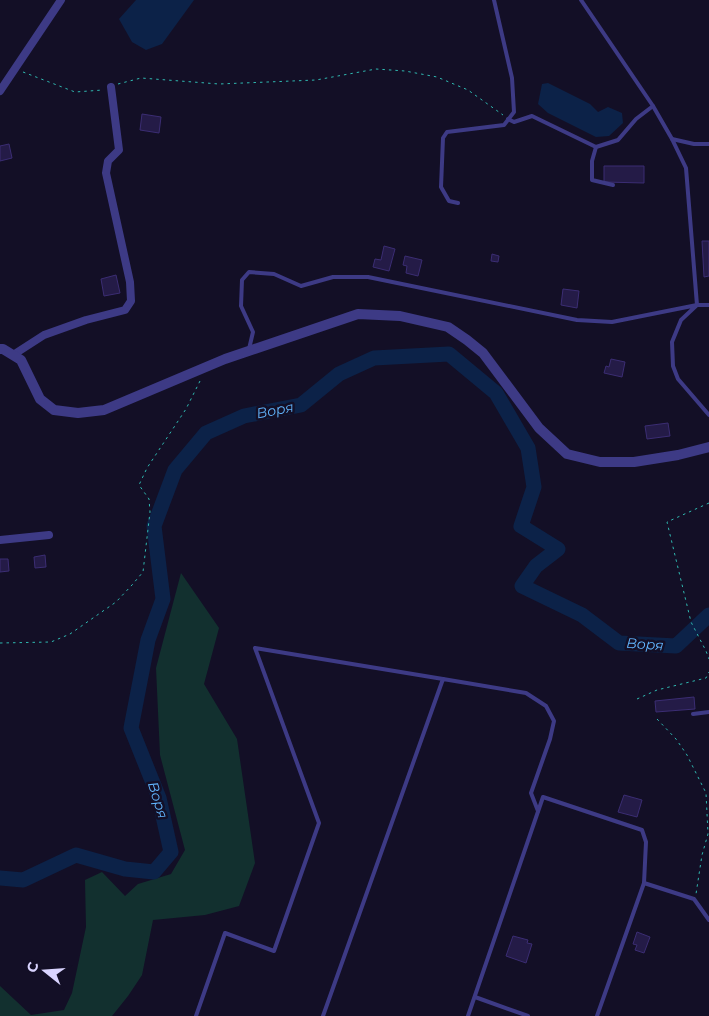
<svg xmlns="http://www.w3.org/2000/svg" width="709" height="1016" viewBox="0 0 709 1016" font-family="Montserrat,sans-serif">
<rect width="100%" height="100%" fill="#130f26"/>
<polygon fill="#12302f" points="181,573 219,628 204,684 237,739 255,863 239,906 205,915 153,920 142,975 128,996 112,1016 0,1016 0,986 31,1015 64,1010 72,993 86,927 85,880 102,872 125,896 138,884 171,874 185,850 160,755 156,668"/>
<g fill="#0c2248">
<polygon points="136,0 194,0 162,44 146,50 132,42 119,19"/>
<polygon points="548,83 590,104 598,112 608,107 622,113 623,123 609,136 596,137 548,113 538,104 542,84"/>
</g>
<g fill="none" stroke-linecap="round" stroke-linejoin="round">
<polyline stroke="#0c2248" stroke-width="15" points="0,878 23,880 76,855 125,869 154,872 171,852 159,798 131,728 148,640 163,599 154,526 175,470 206,433 244,416 301,405 339,374 374,358 449,354 496,393 528,448 534,487 521,526 558,549 536,566 522,586 582,615 619,643 676,646 709,615"/>
</g>
<g fill="#241b47" stroke="#3b2d73">
<polygon points="142,114 161,117 159,133 140,130"/>
<polygon points="9,144 12,158 0,161 0,146"/>
<polygon points="604,166 644,166 644,183 604,182"/>
<polygon points="702,241 709,241 709,276 704,277"/>
<polygon points="384,246 395,249 389,271 373,267 375,259 381,260"/>
<polygon points="492,254 499,256 498,262 491,261"/>
<polygon points="405,256 422,260 418,276 406,273 407,266 403,265"/>
<polygon points="116,275 120,293 104,296 101,279"/>
<polygon points="563,289 579,291 577,308 561,305"/>
<polygon points="611,359 625,362 622,377 604,373 606,366 609,367"/>
<polygon points="668,423 670,436 647,439 645,426"/>
<polygon points="45,555 46,567 35,568 34,557"/>
<polygon points="0,559 8,559 9,571 0,572"/>
<polygon points="694,697 695,709 656,712 655,701"/>
<polygon points="624,795 642,800 637,817 618,812"/>
<polygon points="637,932 650,937 644,953 635,950 637,945 633,944"/>
<polygon points="513,936 528,940 527,943 532,944 526,963 506,956"/>
</g>
<g fill="none" stroke-linecap="round" stroke-linejoin="round">
<g stroke="#2fb8b0" stroke-width="1" stroke-dasharray="2.5 4" stroke-linecap="butt">
<polyline points="23,72 75,92 103,90"/>
<polyline points="118,84 141,78 219,84 316,80 376,69 405,71 437,77 468,90 503,115"/>
<polyline points="709,503 667,522 691,622 706,651 709,659"/>
<polyline points="0,643 51,642 70,634 116,602 132,585 143,572 150,512 149,499 139,485 147,468 186,409 200,381"/>
<polyline points="637,699 657,690 706,678 709,672"/>
<polyline points="657,719 676,739 687,755 706,793 708,834 702,855 696,894"/>
</g>
<g stroke="#3d3a85" stroke-width="4">
<polyline points="581,0 653,106 672,139 686,168 697,305 709,305"/>
<polyline points="508,119 514,122 532,116 596,147"/>
<polyline points="672,139 694,144 709,144"/>
<polyline points="613,185 592,180 592,161 596,147 618,140 636,119 653,106"/>
<polyline points="458,203 449,201 441,187 443,138 447,132 504,125 514,112 512,78 494,0"/>
<polyline points="249,349 253,332 241,306 242,280 249,272 274,274 301,286 333,277 368,277 577,320 612,322 697,305 681,320 672,342 673,366 678,379 709,415"/>
<polyline points="693,714 709,712"/>
<polyline points="644,883 694,899 709,920"/>
<polyline points="475,997 528,1016"/>
<polyline points="196,1016 225,933 274,951 319,823 255,648 443,679"/>
<polyline points="323,1016 443,679 526,693 546,706 554,721 550,739 531,793 538,811"/>
<polyline points="468,1016 543,797 642,830 646,842 644,883 597,1016"/>
</g>
<g stroke="#3d3a85" stroke-width="8">
<polyline points="0,91 61,0"/>
<polyline points="13,355 44,335 86,320 125,310 131,301 130,282 106,173 108,161 119,150 111,87"/>
<polyline points="0,540 49,535"/>
</g>
<polyline stroke="#3d3a85" stroke-width="10" points="0,349 3,349 21,360 40,399 54,410 78,413 104,410 225,359 358,314 400,316 448,327 467,340 483,353 539,428 567,454 600,462 634,462 678,455 709,447"/>
</g>
<g text-anchor="middle" stroke-width="5" stroke-linejoin="round" paint-order="stroke">
<g font-size="14" font-style="italic" fill="#62b6ff" stroke="#130f26">
<text transform="translate(275 410) rotate(-11)" y="5">Воря</text>
<text transform="translate(645 644) rotate(4)" y="5">Воря</text>
<text transform="translate(158 800) rotate(73)" y="5">Воря</text>
</g>
</g>
<g transform="translate(45 971) rotate(287)" stroke="#130f26" stroke-width="4" paint-order="stroke">
<path d="M0-4L9 19L0 12L-9 19Z" fill="#d9d4ff"/>
<text y="-8" font-size="14" font-weight="bold" text-anchor="middle" fill="#d9d4ff">С</text>
</g>
</svg>
